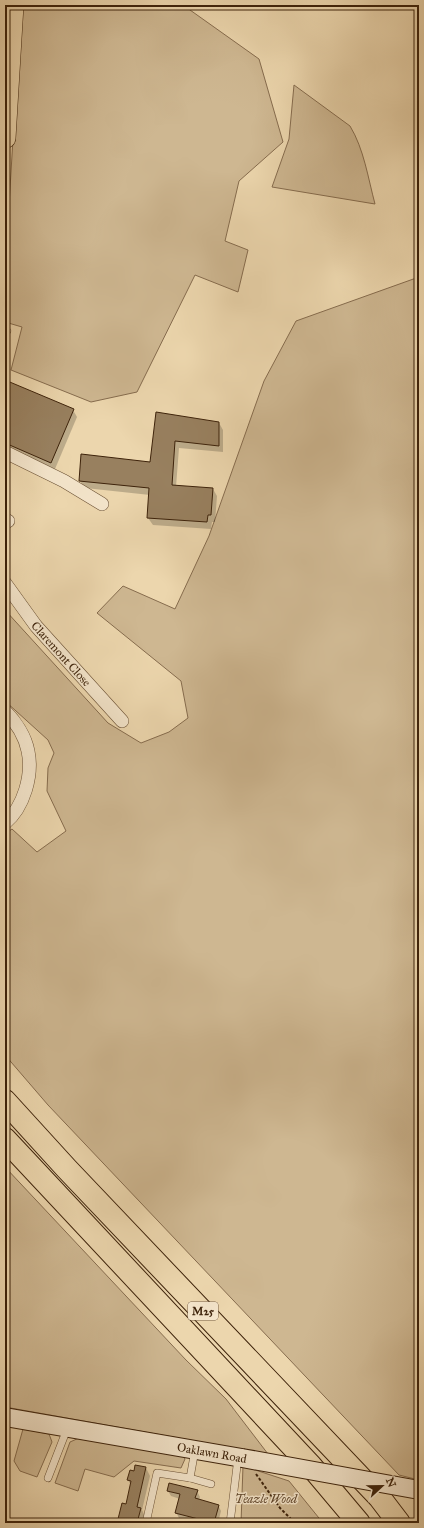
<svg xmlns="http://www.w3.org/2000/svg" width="424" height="1528" viewBox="0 0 424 1528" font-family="'IM FELL Great Primer',serif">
<rect width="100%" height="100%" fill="#ecd6ad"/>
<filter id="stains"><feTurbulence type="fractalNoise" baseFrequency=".005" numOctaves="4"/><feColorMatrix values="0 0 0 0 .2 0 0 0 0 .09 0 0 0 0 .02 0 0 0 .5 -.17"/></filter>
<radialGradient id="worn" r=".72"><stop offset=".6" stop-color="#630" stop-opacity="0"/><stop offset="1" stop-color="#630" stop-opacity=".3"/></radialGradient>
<g fill="#ceb791" stroke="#866c4e">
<polygon points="21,5 183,5 259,59 283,142 239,181 225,241 248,250 238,292 195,275 137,392 91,402 11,370 22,327 5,322 5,289 9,283 8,222"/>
<path d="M294,85L350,126C364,149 368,178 375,204L272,187L289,139Z"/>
<polygon points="419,277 419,1480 399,1475 48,1105 5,1055 5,834 12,829 37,852 66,831 47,791 48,768 54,753 48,740 5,701 5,610 108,723 141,743 169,732 188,718 181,681 97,613 123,586 175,609 209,536 264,381 296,321"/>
<polygon points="5,1167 186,1360 226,1399 268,1454 5,1407"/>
<polygon points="23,1429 49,1434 52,1442 37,1477 20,1471 14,1461"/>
<polygon points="79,1438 181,1453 185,1459 181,1468 134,1461 114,1477 85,1469 78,1491 55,1483 70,1442"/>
<polygon points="243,1466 289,1481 323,1523 241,1523"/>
</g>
<g fill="#0003">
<polygon points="5,381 73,410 77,417 55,469 5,448"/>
<polygon points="157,413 219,423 223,430 223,452 179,448 176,487 213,489 217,496 215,522 212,522 211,529 153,525 148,518 150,495 85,488 80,481 151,463"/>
<polygon points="136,1466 146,1468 150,1476 142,1510 145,1516 143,1523 118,1523 127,1505 131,1485 128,1480 134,1473"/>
<polygon points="168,1491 197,1491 200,1497 199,1500 218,1505 221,1511 218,1523 199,1523 179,1518 176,1512 180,1499 171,1496"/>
</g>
<g fill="#98805f" stroke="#3d220a">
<polygon points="5,380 74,409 51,463 5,443"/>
<polygon points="156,412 219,422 219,446 175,441 172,485 213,488 211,515 208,515 207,522 147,518 149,488 79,481 81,454 150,462"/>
<polygon points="135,1465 146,1467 137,1507 141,1508 137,1523 117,1523 122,1503 126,1504 131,1481 127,1480 130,1470 134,1471"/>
<polygon points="169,1483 198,1490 195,1498 219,1505 214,1523 175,1513 180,1494 167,1491"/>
</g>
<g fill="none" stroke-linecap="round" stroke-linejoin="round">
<g stroke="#694f33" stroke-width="8">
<g id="lane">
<polyline points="5,334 7,331"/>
<polyline points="48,1478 67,1429"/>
<polyline points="190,1478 195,1450"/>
<polyline points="146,1523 157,1473 190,1478 211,1484"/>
<polyline points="230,1523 238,1458"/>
</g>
</g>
<g stroke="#694f33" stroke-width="14">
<g id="street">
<polyline points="5,452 64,481 102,504"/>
<polyline points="5,521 8,521"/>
<polyline points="5,583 36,626 122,721"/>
<path d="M5,711C15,721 25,736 28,751C33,775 24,807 5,823"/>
</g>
</g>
<g stroke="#3d220a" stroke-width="20">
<polyline id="secondary" points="5,1417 242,1458"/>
</g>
<g stroke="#3d220a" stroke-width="22">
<polyline id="primary" points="5,138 13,5"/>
</g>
<g stroke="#3d220a" stroke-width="24">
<g id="highway">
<polyline points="5,1101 67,1169 380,1498 399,1523"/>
<polyline points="5,1139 311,1466 359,1523"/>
</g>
</g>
<polyline stroke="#3d220a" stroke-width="2" stroke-dasharray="3 2" stroke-linecap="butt" points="256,1474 280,1508 295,1523"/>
<use href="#lane" stroke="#f3e4ca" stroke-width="7"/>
<use href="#street" stroke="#f3e4ca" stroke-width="13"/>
<use href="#secondary" stroke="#f3e4ca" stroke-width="18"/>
<use href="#primary" stroke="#ecd6ad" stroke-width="21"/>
<use href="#highway" stroke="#ecd6ad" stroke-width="22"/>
<g stroke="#3d220a" stroke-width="20" stroke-linecap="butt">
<polyline id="secondary-bridge" points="242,1458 419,1490"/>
</g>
<use href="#secondary-bridge" stroke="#f3e4ca" stroke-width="18"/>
</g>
<g text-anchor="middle" stroke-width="3" stroke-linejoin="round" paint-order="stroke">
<rect fill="#f3e4ca" stroke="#745c44" stroke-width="1" x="188" y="1302" width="30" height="18" rx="3"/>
<g font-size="11" font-weight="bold" fill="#3d220a">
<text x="203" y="1315">M25</text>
</g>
<g font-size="12" fill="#3d220a" stroke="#f3e4ca">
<text transform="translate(61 654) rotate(48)" y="4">Claremont Close</text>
<text transform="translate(212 1453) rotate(10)" y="4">Oaklawn Road</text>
</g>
<g font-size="12" font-style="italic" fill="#61472c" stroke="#f3e4ca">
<text x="266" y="1503">Teazle Wood</text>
</g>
</g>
<rect width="424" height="1528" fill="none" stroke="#ecd6ad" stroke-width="20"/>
<rect x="6" y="6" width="412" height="1516" fill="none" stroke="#3d220a" stroke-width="2"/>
<rect x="10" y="10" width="404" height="1508" fill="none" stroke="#3d220a"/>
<g transform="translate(382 1486) rotate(68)" stroke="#f3e4ca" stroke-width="3" paint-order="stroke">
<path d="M0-3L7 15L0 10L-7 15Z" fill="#3d220a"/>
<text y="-6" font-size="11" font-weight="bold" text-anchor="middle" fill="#3d220a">N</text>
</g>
<rect width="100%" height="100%" filter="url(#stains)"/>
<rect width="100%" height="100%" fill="url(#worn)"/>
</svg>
